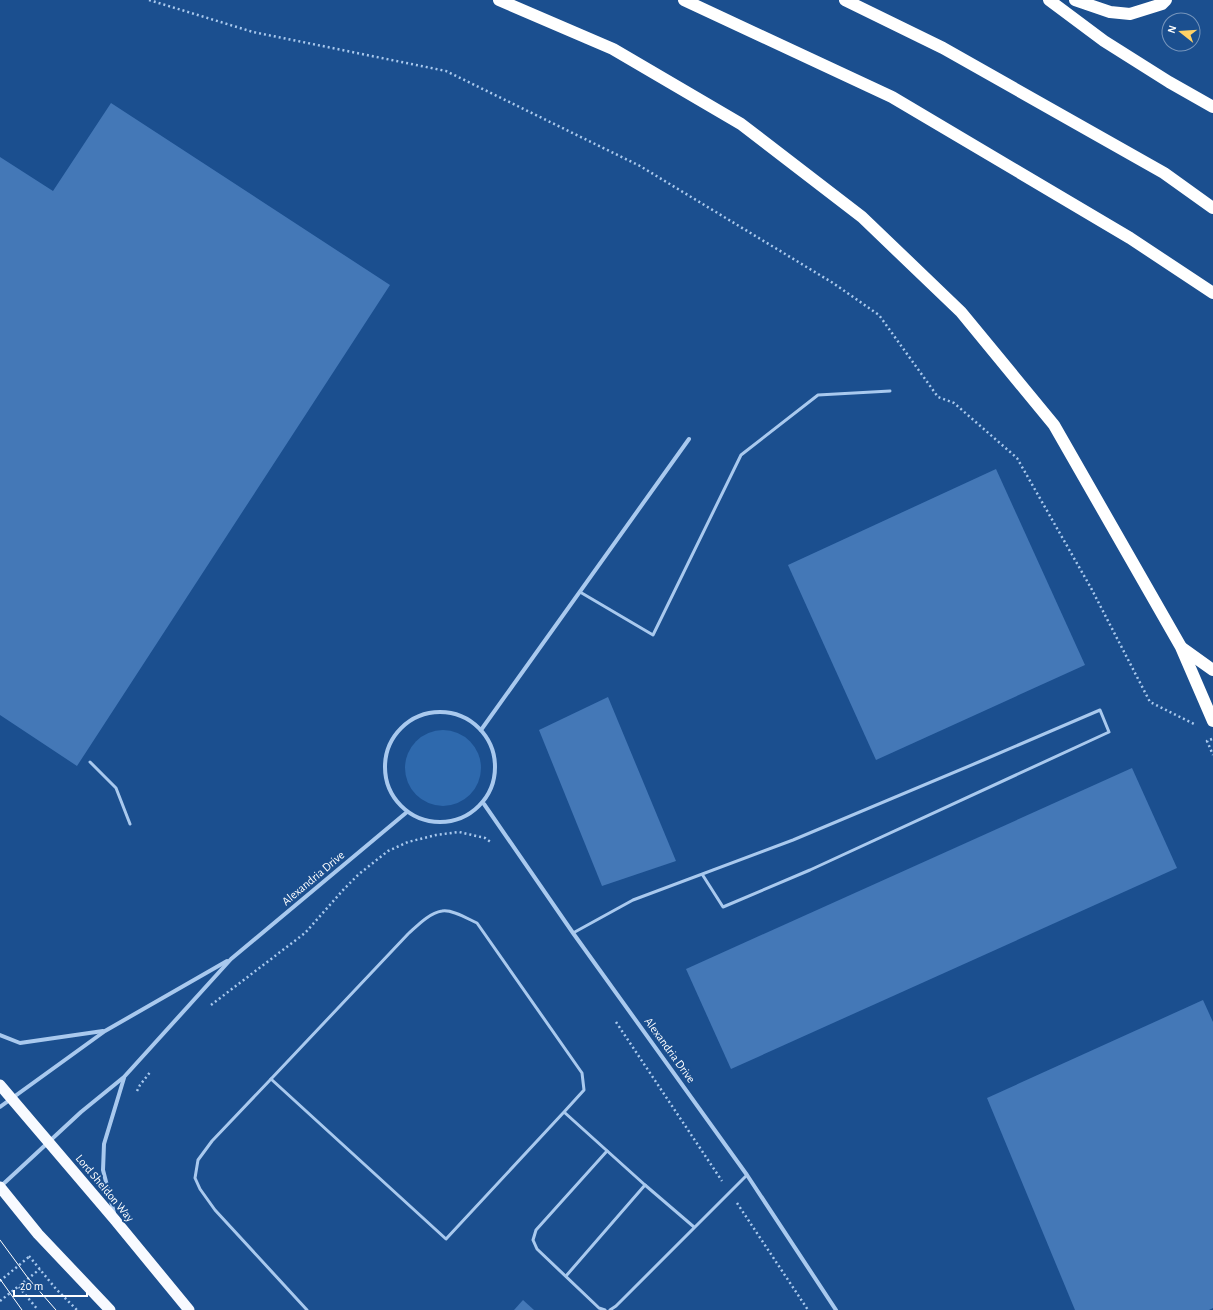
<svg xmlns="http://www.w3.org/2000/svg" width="1213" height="1310" viewBox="0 0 1213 1310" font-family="'Alegreya Sans',sans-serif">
<rect width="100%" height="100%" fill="#1b4f8f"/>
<circle fill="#2e69ad" cx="443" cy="768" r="38"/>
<g fill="#4478b7">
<polygon points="111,103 390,285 77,766 0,715 0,157 53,191"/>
<polygon points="996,469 1085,665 876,760 788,565"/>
<polygon points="608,697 676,861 602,886 539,730"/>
<polygon points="1132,768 1177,868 731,1069 686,969"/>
<polygon points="1203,1000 1213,1022 1213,1308 1209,1310 1075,1310 987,1098"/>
<polygon points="523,1300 534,1310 514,1310"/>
</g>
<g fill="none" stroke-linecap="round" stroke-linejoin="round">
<g stroke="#a9c9ee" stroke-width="2.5" stroke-dasharray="2 3" stroke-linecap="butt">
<polyline points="149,0 253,32 446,71 640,166 833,283 879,315 938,397 954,403 1017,458 1091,588 1150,702 1194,724"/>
<polyline points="1212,739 1207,741 1213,755"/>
<polyline points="211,1005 305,933 344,889 359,874 388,851 408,842 436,835 459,832 485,838 492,843"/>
<polyline points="616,1022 722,1181"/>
<polyline points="137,1091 140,1085 151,1071"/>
<polyline points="737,1203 808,1310"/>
<polyline points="29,1256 56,1289 77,1310"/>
<polyline points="0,1281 30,1256"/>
<polyline points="19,1287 38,1310"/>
<polyline points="0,1301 40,1269"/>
</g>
<g stroke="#a9c9ee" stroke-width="3">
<polyline points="580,592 653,635 741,455 818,395 890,391"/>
<polyline points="90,762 116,788 130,824"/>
<polyline points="573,933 633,900 793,840 981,761 1100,710 1109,732 810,870 723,907 702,874"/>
<polyline points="271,1079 212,1141 198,1160 195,1178 200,1189 215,1210 307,1310"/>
<path d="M564,1112L584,1090L582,1073L477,923C468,919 452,909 442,911C429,913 417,926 408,934L271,1079L446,1239L564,1112L645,1185L694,1227"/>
<polyline points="566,1276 645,1185"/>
<polyline points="605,1310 599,1308 537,1249 533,1240 536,1230 607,1151"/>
<polyline points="610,1310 616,1306 747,1175"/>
</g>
<g stroke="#a9c9ee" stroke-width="4">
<circle cx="440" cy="767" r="55"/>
<polyline points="481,730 689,439"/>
<polyline points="484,804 573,933 747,1175 836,1310"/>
<polyline points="0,1035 20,1043 103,1031"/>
<polyline points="0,1107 105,1031 227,961"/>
<polyline points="0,1187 81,1112 124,1077 231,959 407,812"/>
<polyline points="114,1213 103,1170 104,1144 124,1078"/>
</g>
<g stroke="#f8faff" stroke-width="11">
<polyline points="0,1085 115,1220 189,1310"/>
<polyline points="0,1187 38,1234 110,1310"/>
</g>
<g stroke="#fff" stroke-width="12">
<polyline points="499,0 613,49 741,124 862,217 961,312 1054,425 1181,647 1213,721"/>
<polyline points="684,0 892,97 1130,238 1213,293"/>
<polyline points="845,0 943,48 1164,173 1213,208"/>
<polyline points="1049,0 1104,41 1169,82 1213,107"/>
<polyline points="1075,0 1110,12 1130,14 1162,4 1166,0"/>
<polyline points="1182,648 1213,670"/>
</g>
<g stroke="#fff" stroke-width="1">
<polyline points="0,1240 28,1278 56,1310"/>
<polyline points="0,1279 22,1310"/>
</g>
</g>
<g text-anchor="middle" stroke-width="4" stroke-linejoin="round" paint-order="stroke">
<g font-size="12" fill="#fff" stroke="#1b4f8f">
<text transform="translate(313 878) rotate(-40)" y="4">Alexandria Drive</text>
<text transform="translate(670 1050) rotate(54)" y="4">Alexandria Drive</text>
<text transform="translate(105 1188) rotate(50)" y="4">Lord Sheldon Way</text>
</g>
</g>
<g transform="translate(1181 32) rotate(287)"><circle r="19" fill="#1b4f8f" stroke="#7695bc"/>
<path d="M0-3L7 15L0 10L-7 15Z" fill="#ffd166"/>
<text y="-6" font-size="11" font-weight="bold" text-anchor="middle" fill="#ffffff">N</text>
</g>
<path d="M14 1290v6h73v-6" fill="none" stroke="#ffffff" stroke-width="2"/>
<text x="20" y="1290" font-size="12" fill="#ffffff" stroke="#1b4f8f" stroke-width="3" paint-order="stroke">20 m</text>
</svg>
